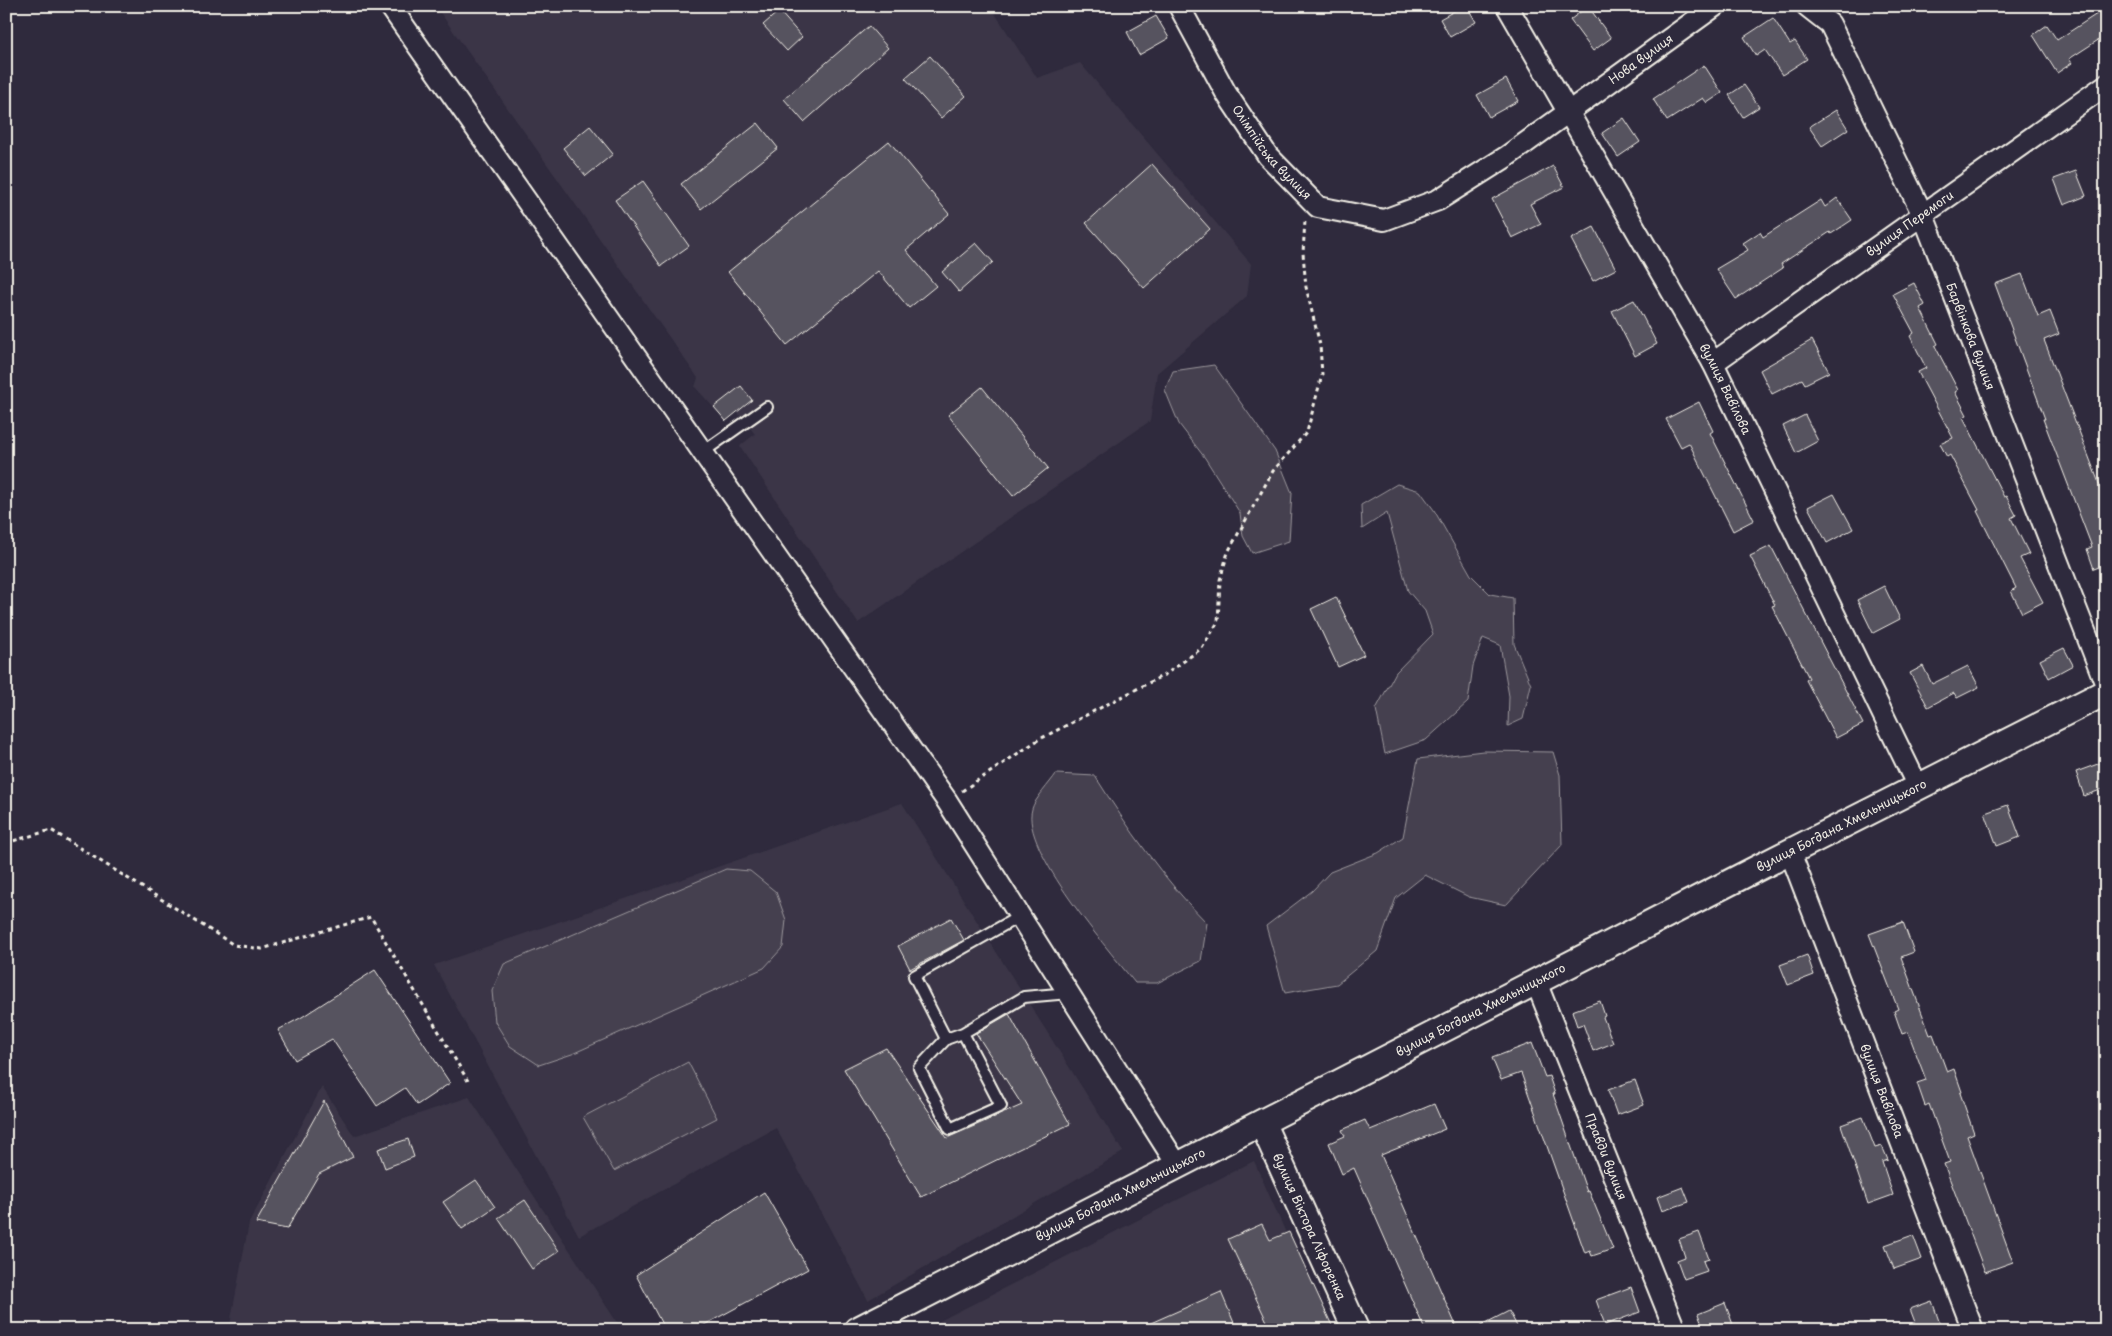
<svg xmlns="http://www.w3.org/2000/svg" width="2112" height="1336" viewBox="0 0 2112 1336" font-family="'Playpen Sans',sans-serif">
<rect width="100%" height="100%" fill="#2f2a3d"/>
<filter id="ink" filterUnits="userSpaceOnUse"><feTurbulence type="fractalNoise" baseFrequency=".02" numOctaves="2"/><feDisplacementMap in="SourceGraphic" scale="10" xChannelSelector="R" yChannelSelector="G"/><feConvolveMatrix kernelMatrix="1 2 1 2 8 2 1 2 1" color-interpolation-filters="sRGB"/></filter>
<g filter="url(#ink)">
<g fill="#3b3647">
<polygon points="440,6 990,6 1037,78 1080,63 1251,264 1247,296 1157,373 1150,421 858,623 740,446 755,434 737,412 726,421 695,387 698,378 437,8"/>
<polygon points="902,803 1123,1152 868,1300 776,1128 579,1236 434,965"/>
<polygon points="322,1087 354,1136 469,1097 622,1330 229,1330 249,1223"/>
<polygon points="1254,1161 1329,1330 922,1330"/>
</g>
<g fill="#454050" stroke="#9c989c">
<polygon points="1214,365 1275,451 1292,493 1289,541 1252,553 1243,536 1240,513 1205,458 1179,424 1165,390 1173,371"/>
<polygon points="1397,484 1420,491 1434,510 1471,575 1490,594 1513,598 1514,644 1531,685 1523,719 1508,726 1509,696 1500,645 1483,638 1473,666 1468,702 1426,740 1385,754 1376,709 1396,672 1433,634 1425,611 1408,591 1387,513 1362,529 1361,505"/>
<polygon points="1483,751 1553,752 1560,775 1562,845 1506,905 1469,897 1425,875 1396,898 1377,951 1337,984 1285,993 1266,926 1312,891 1330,872 1378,853 1403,837 1418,759"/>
<path d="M1056,774L1095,776C1128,828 1163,879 1207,923L1201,961L1157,983H1135C1110,951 1020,849 1032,809C1034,800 1050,783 1056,774Z"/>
<polygon points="726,869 750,871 776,892 786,920 783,947 764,968 572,1054 539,1065 510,1046 495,1022 492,991 504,964"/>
<polygon points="688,1062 717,1118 614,1171 583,1117"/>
</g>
<g fill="#56525f" stroke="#f4f1e8">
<polygon points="1463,6 1467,6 1476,22 1450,37 1440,19"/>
<polygon points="1588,6 1611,38 1593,51 1570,20"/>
<polygon points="2106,8 2106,35 2069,59 2072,63 2057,73 2033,35 2047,25 2057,40"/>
<polygon points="779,11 802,37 787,51 763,25"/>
<polygon points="1156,16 1169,38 1139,55 1127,32"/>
<polygon points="1773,18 1790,44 1795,41 1807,59 1782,75 1765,50 1756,56 1744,37"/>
<polygon points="869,26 888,48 804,122 784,99"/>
<polygon points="930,56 966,96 941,118 905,78"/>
<polygon points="1704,65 1722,93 1707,103 1703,98 1667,121 1653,99"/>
<polygon points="1506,79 1518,101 1489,117 1477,95"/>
<polygon points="1744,85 1759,107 1743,117 1729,95"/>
<polygon points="1836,110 1848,129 1822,146 1809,127"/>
<polygon points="1624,118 1640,142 1618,157 1602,133"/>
<polygon points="758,123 778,148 701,209 681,184"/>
<polygon points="590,126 613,154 586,176 563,148"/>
<polygon points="889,141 949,214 906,250 936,286 909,308 878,271 787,345 728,272"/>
<polygon points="1152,164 1210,229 1144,288 1086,223"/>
<polygon points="1553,166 1564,187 1530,204 1541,224 1512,238 1492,199"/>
<polygon points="2076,171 2086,196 2064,205 2054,179"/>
<polygon points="643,181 689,246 661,266 615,200"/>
<polygon points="1837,198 1852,220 1831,234 1830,232 1781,264 1783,268 1736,299 1716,269 1748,250 1743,243 1760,232 1763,237 1821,200 1825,207"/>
<polygon points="1594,227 1616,269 1593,281 1571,239"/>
<polygon points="976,243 993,262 959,292 942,272"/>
<polygon points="2022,274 2038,316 2050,311 2059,334 2044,340 2102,491 2106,489 2106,580 2099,567 2094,569 2087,549 2092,547 2043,419 2045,419 1995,284"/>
<polygon points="1914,283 1925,305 1920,308 1938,344 1935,346 1958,390 1955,392 1967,415 1963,417 2004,497 2006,496 2016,515 2011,518 2029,554 2020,558 2043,602 2022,613 2011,591 2016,588 1977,511 1979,510 1950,455 1947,457 1940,444 1953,438 1918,372 1926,368 1910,336 1914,333 1893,294"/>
<polygon points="1634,300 1657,344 1635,356 1612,311"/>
<polygon points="1812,340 1829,372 1805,384 1802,379 1772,394 1760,370"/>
<polygon points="741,386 752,400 726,421 714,407"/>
<polygon points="982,387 1048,468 1013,496 948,415"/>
<polygon points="1699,402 1713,431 1710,433 1754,520 1733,531 1689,443 1681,447 1666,419"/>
<polygon points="1805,415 1818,441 1796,453 1783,426"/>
<polygon points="1834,494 1853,529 1827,543 1808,507"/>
<polygon points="1771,546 1863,724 1836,738 1806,680 1809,678 1772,606 1775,605 1750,556"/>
<polygon points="1884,586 1900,619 1873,633 1857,600"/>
<polygon points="1336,597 1364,655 1338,667 1311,609"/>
<polygon points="2064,648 2073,665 2049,678 2040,660"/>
<polygon points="1923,666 1932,684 1968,666 1979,687 1957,698 1954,693 1928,707 1910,673"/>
<polygon points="2106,761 2106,788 2084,796 2076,772"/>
<polygon points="2008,805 2020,837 1997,846 1985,813"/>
<polygon points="951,918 964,940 910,969 898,946"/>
<polygon points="1903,922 1914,952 1901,957 1930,1035 1933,1034 1947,1072 1954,1069 1962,1092 1960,1093 1974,1133 1967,1136 2013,1262 1985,1272 1944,1164 1950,1162 1929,1104 1925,1106 1917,1083 1926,1080 1908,1032 1902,1034 1894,1011 1898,1009 1869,934"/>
<polygon points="1807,955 1814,975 1788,985 1780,965"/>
<polygon points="375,970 450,1083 417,1105 405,1088 377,1106 332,1039 295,1060 278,1030 302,1017"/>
<polygon points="1600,1001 1605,1016 1603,1017 1613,1043 1593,1051 1583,1024 1577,1026 1572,1011"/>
<polygon points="1009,1014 1070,1124 921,1197 844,1069 886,1048 947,1138 1022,1105 976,1033"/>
<polygon points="1532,1043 1545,1077 1549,1076 1555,1094 1553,1094 1587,1192 1589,1191 1613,1249 1592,1256 1590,1251 1585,1253 1521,1073 1501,1080 1492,1058"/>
<polygon points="1635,1080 1644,1105 1617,1115 1608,1090"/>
<polygon points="324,1101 353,1157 319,1174 287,1229 256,1223"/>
<polygon points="1434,1104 1445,1129 1381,1155 1458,1330 1425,1330 1354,1168 1342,1174 1329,1143 1345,1136 1342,1130 1365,1120 1370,1130"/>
<polygon points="1863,1117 1875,1148 1882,1146 1888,1160 1882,1162 1893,1195 1868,1204 1841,1125"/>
<polygon points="408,1139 414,1157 385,1168 378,1149"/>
<polygon points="476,1180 495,1207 462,1229 443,1202"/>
<polygon points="1683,1187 1689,1202 1662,1211 1657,1197"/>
<polygon points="764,1192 808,1269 695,1330 665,1330 636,1275"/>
<polygon points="525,1200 559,1251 532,1269 498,1218"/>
<polygon points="1262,1224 1270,1240 1289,1232 1334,1330 1271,1330 1228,1239"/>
<polygon points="1699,1232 1709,1259 1703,1261 1707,1271 1684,1279 1677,1260 1685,1257 1679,1239"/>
<polygon points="1913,1235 1922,1259 1894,1269 1885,1245"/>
<polygon points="1631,1287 1640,1312 1605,1325 1596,1300"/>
<polygon points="1221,1292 1237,1330 1135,1330"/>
<polygon points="1932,1301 1940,1324 1924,1330 1918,1330 1910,1309"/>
<polygon points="1725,1303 1735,1330 1704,1330 1698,1314"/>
<polygon points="1509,1311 1519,1330 1472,1330"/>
</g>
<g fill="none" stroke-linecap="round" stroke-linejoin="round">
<g stroke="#f4f1e8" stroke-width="14">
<g id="service">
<polyline points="703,452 767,407"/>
<polyline points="963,1033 946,1039 919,1068 950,1129 1001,1106 963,1033 1024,997 1069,993"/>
<polyline points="946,1039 914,976 1020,916"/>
</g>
</g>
<g stroke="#f4f1e8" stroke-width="24">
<g id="minor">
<polyline points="390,6 947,801 1178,1166"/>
<path id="s1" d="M1179,6L1226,93L1268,156L1318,207L1384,220L1438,200L1506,157L1715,6"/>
<path id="s2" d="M1507,6L1713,363L1918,787"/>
<path id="s3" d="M1807,6L1830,24L1923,215L2106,685"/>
<path id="s4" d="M1713,363L2106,85"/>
<path id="s5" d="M1790,852L1973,1330"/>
<path id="s6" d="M1536,982L1675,1330"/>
</g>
</g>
<g stroke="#f4f1e8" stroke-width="29">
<g id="tertiary">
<path id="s7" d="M1262,1123L1356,1330"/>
<path id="s8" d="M857,1330L1752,871L2106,692"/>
</g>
</g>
<g stroke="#f4f1e8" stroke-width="3" stroke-dasharray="4 4" stroke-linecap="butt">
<polyline points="962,791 1038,740 1166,674 1202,648 1218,622 1220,580 1228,552 1273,471 1307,432 1322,375 1320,345 1306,287 1303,253 1305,220"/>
<polyline points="6,843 51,830 234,945 262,949 371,917 468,1081"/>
</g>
<use href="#service" stroke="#2f2a3d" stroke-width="10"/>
<use href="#minor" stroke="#2f2a3d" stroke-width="20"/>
<use href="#tertiary" stroke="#2f2a3d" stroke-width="25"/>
</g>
</g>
<g text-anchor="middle" stroke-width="5" stroke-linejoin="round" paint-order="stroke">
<g font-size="12" fill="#f4f1e8" stroke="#2f2a3d">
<text dy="4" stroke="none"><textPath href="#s1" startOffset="618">Нова вулиця</textPath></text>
<text dy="4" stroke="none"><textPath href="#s1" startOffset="174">Олімпійська вулиця</textPath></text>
<text dy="4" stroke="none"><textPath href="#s4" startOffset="241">вулиця Перемоги</textPath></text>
<text dy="4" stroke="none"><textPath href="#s3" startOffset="372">Барвінкова вулиця</textPath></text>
<text dy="4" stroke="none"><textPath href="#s2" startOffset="441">вулиця Вавілова</textPath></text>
<text dy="4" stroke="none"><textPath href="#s8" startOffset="1106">вулиця Богдана Хмельницького</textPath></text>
<text dy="4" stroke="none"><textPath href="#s8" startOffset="701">вулиця Богдана Хмельницького</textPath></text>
<text dy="4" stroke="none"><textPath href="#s5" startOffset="256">вулиця Вавілова</textPath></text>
<text dy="4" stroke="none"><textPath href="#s6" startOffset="188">Правди вулиця</textPath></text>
<text dy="4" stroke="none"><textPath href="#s8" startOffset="296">вулиця Богдана Хмельницького</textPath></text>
<text dy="4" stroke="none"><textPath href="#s7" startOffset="114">вулиця Віктора Ліфоренка</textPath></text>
</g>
</g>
<rect width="2112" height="1336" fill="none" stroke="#2f2a3d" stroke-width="25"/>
<rect x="12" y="12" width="2087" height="1311" fill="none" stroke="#f4f1e8" stroke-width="2" filter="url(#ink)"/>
</svg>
